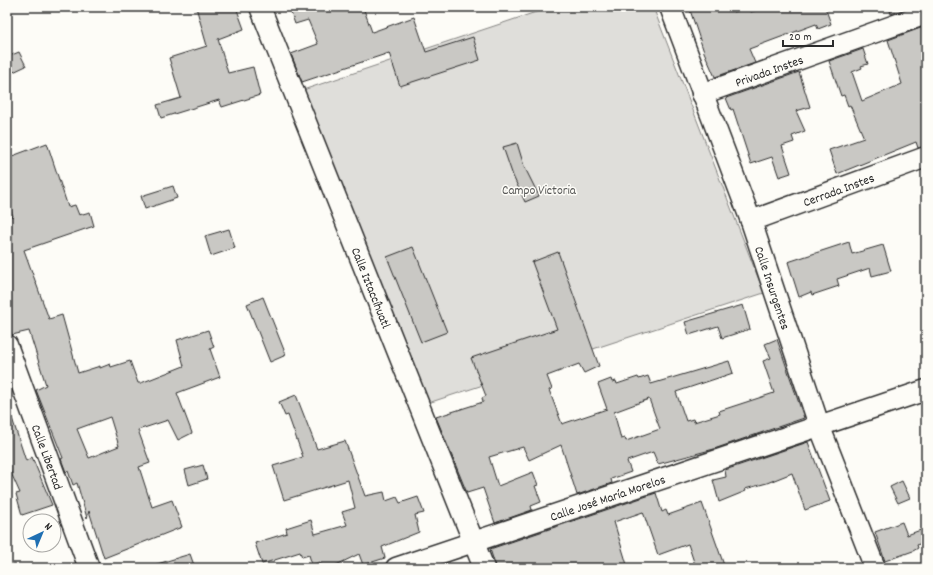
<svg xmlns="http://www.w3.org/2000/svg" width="933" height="575" viewBox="0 0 933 575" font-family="Dekko,sans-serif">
<rect width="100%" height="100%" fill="#fdfcf7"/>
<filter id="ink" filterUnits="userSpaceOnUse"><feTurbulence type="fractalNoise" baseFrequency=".025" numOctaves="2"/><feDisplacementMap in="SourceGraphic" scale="8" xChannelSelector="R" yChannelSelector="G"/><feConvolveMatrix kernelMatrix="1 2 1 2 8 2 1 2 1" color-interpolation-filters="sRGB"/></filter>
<g filter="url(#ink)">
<polygon fill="#dfdeda" stroke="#858482" points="551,7 653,7 764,293 419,406 294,93"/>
<g fill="#c9c8c4" stroke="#2b2b2b" fill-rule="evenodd">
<polygon points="196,7 236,7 244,29 218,39 228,73 253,67 260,95 222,107 219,100 161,118 157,105 181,98 169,58 207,46"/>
<polygon points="289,7 363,7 372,32 414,17 426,52 473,37 480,60 400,86 389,53 302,82 291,54 318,44 308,20 295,24"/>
<polygon points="689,7 732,7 734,12 749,7 751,12 767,7 825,7 831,24 818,29 816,24 749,49 755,63 715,77 704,52"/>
<polygon points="889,7 911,7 891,14"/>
<polygon points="926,26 926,146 918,148 916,142 837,174 829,150 864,138 850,105 848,106 844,95 841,96 829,61 863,49 868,64 861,66 862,68 852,72 862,101 902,84 888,40"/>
<polygon points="19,52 26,66 7,75 7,57"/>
<polygon points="799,72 810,107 796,111 805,131 792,136 794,142 782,146 791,173 779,177 772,157 751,164 733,109 731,110 726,98"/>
<path d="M47,143L68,207L75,205L79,215L90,212L94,226L24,250L49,319L62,315L78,373L100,366V368L110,364L111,367L130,361L138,383H141L184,366L177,340L208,330L214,347L210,349L220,377L177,393L192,433L178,440L168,420L138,430L150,463L139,467L152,507L172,500L182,527L104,558L89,511L87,518L77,483L73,485L68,471L66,472L61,459L63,458L36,390L46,385L29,331L12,335L7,320V217L13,216L7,200V158ZM110,417L119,446L89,458L77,429Z"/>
<polygon points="517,143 524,166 539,196 525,202 513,176 503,147"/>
<polygon points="173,186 177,198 145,209 141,196"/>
<polygon points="229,229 235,248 211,256 205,236"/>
<polygon points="849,242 852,254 883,245 891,271 872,276 870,268 837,279 839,286 812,295 811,292 799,297 788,262"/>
<polygon points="413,247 447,332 421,342 387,257"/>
<path d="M558,252L599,366L584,373L579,364L547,376L552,389L549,390L562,424L607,409L598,384L611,379L612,382L616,381L617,384L638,377L639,379L648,376L651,384L729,361L733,373L676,392L686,421L693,419L694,422L720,414L719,411L774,393L763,361L771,358L765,344L777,339L804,418L714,449L658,464L653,452L627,461L631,472L611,479L612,483L577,495L561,445L529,460L523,447L489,457L498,486L533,472L538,485L535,486L541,502L531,506L532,510L495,523L483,488L467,493L436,417L483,402L482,398L486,396L471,358L557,329L532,262ZM649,399L660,429L626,441L625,438L621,439L614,412Z"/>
<polygon points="263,297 286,355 270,362 247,304"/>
<polygon points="743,305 750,329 722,338 718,326 689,335 685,322"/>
<polygon points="296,395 317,449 345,441 365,496 384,492 386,501 397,497 400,503 418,497 424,513 415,515 419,532 382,547 385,558 363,565 359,554 330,568 323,568 320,562 312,565 309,555 302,557 300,552 262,564 255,543 287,533 286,528 311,520 315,534 347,525 342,512 355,508 348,480 284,500 273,466 303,457 288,415 285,416 279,402"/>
<polygon points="7,412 10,412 26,461 32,457 52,505 22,515 16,494 20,493 7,464"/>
<polygon points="808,442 830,501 805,510 792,473 767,483 745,489 746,491 719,502 713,480 726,477 725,470"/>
<polygon points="203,465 207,479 189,485 185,470"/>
<polygon points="902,481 910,498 898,503 890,487"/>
<polygon points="656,493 662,512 666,510 668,515 702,503 725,568 696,568 688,544 658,555 643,512 614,522 628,568 496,568 490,549"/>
<polygon points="902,522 907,535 926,528 926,541 917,545 918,548 913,551 885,561 875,532"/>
<polygon points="190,554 195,568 154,568 154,565"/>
</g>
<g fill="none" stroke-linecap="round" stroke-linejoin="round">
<g stroke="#2b2b2b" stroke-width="23">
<g id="minor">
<path id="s1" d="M260,7L484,568"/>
<path id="s2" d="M670,7L751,221L819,425L875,568"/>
<path id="s3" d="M702,94L926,14"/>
<path id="s4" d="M751,221L926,157"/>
<path id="s5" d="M7,345L89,568"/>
<path id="s6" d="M396,568L926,390"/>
</g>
</g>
<use href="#minor" stroke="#fdfcf7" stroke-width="20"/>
</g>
</g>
<g text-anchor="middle" stroke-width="3" stroke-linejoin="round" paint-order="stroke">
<g font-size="13" fill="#2b2b2b" stroke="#fdfcf7">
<text dy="5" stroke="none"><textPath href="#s3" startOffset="71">Privada Instes</textPath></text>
<text dy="5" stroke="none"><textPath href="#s4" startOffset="93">Cerrada Instes</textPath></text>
<text dy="5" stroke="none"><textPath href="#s2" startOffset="299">Calle Insurgentes</textPath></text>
<text dy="5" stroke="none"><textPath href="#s1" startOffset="302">Calle Iztaccíhuatl</textPath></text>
<text dy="5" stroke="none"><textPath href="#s5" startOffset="119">Calle Libertad</textPath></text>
<text dy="5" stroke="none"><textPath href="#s6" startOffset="223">Calle José María Morelos</textPath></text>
</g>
<g font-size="13" fill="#585857" stroke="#fdfcf7">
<text x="539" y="194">Campo Victoria</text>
</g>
</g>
<rect width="933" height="575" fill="none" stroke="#fdfcf7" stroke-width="24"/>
<rect x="12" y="12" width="909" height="551" fill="none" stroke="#2b2b2b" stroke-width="1.5" filter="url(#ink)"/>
<g transform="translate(42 533) rotate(44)"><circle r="19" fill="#fdfcf7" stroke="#a9a8a5"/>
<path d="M0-3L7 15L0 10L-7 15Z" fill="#1f6fb2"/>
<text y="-6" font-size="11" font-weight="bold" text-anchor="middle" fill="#2b2b2b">N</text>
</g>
<path d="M783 40v6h50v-6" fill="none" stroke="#2b2b2b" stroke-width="2"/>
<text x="789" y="40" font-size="12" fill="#2b2b2b" stroke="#fdfcf7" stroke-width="3" paint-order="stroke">20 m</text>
</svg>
